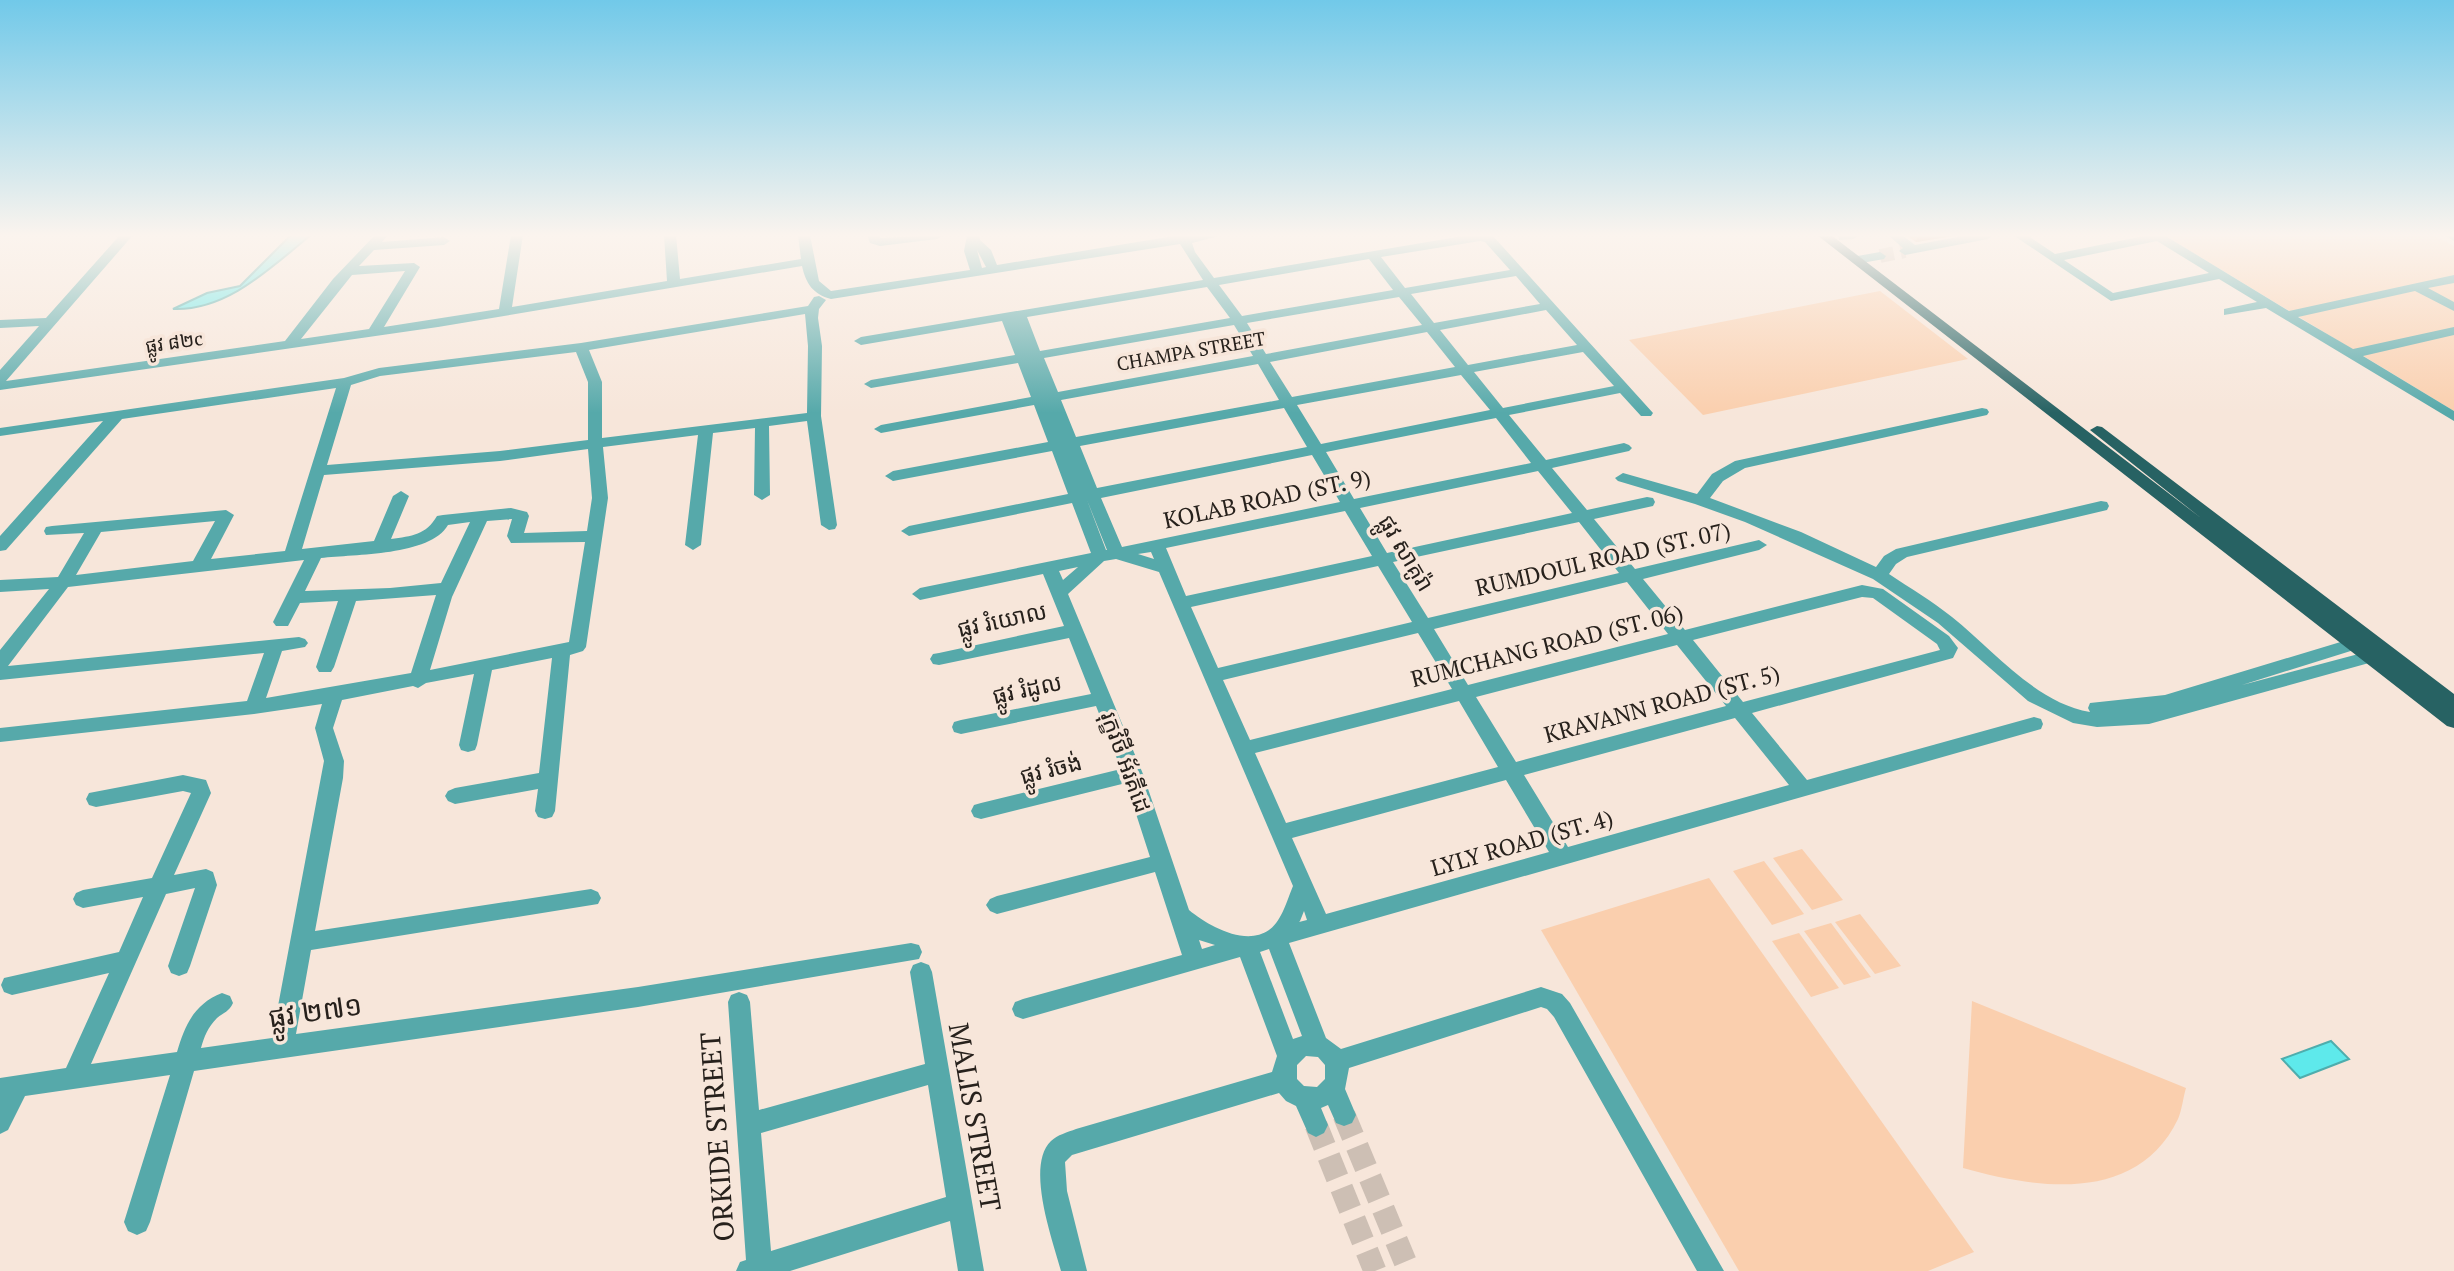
<svg xmlns="http://www.w3.org/2000/svg" width="2454" height="1271" viewBox="0 0 2454 1271" font-family="'PT Serif','Noto Sans Khmer',serif">
<rect width="100%" height="100%" fill="#f7e6da"/>
<g fill="#facfae">
<polygon points="2164,235 2433,235 2454,246 2454,411"/>
<polygon points="1880,291 1968,359 1703,415 1629,340"/>
<polygon points="1802,849 1843,900 1812,910 1773,858"/>
<polygon points="1764,861 1804,914 1772,925 1733,871"/>
<polygon points="1709,878 1974,1252 1928,1271 1739,1271 1541,930"/>
<polygon points="1860,914 1901,966 1875,974 1835,922"/>
<polygon points="1831,923 1871,977 1844,985 1804,931"/>
<polygon points="1799,933 1839,988 1811,997 1772,941"/>
<path d="M1972,1001L2186,1088C2183,1098 2182,1110 2178,1119C2137,1204 2038,1189 1963,1168Z"/>
</g>
<g fill="#5ee9eb" stroke="#4eadad" stroke-width="2">
<path d="M291,235H311C271,267 228,311 173,309L207,293L240,286Z"/>
<polygon points="2331,1041 2349,1059 2300,1078 2282,1059"/>
</g>
<g fill="none" stroke-linecap="round" stroke-linejoin="round">
<polyline stroke="#cdbfb4" stroke-width="14" stroke-dasharray="14 7" stroke-linecap="butt" points="1880,256 1905,251"/>
<g stroke="#cdbfb4" stroke-width="23" stroke-dasharray="23 11" stroke-linecap="butt">
<polyline points="1344,1115 1409,1271"/>
<polyline points="1316,1125 1375,1271"/>
</g>
<g fill="#56a9aa" fill-rule="evenodd">
<path d="M120,235H133L6,381L285,341L333,279L375,235H388L382,242L444,237L450,241L444,245L374,250L359,266L414,263L420,267L384,327L499,309L511,235H523L512,307L667,281L664,235H676L680,279L801,259L798,235H810L819,281L831,291L970,270L964,251L967,235H979L980,240L991,250L997,265L1180,235H1223L1192,243L1195,252L1214,278L1469,235L1493,236L1653,413L1651,416H1641L1620,393L1509,415L1546,460L1624,443L1629,445L1632,448L1629,451L1552,468L1587,510L1647,497L1653,498L1655,502L1653,506L1594,519L1635,569L1759,540L1767,545L1759,550L1643,579L1685,630L1862,585L1883,589L1949,636L1958,648L1953,658L1752,713L1807,780L2034,717L2041,719L2043,724L2041,729L2034,731L1289,943L1326,1038L1341,1049L1541,987L1562,994L1570,1003L1724,1271H1697L1554,1017L1547,1009L1541,1007L1349,1068L1345,1089L1356,1115L1352,1123L1344,1126L1336,1123L1328,1105L1321,1108L1328,1125L1324,1133L1316,1137L1308,1133L1296,1106L1286,1101L1279,1093L1072,1155L1065,1162L1067,1191L1087,1271H1061C1053,1241 1025,1166 1051,1141C1057,1135 1068,1132 1076,1129L1272,1072L1277,1056L1240,957L1023,1019L1015,1016L1012,1009L1015,1002L1023,999L1182,955L1155,872L997,914L990,911L986,905L990,899L997,896L1150,857L1126,783L981,819L974,817L971,811L974,805L981,803L1121,769L1096,706L961,734L954,732L952,727L954,722L961,720L1091,694L1069,638L939,665L933,664L930,659L933,654L939,653L1064,626L1043,574L920,600L912,594L920,588L1091,553L1072,503L909,536L901,531L909,526L1068,494L1052,451L893,481L885,476L893,471L1048,442L1034,405L881,433L874,429L881,425L1031,397L1018,363L871,388L864,384L871,380L1015,355L1002,321L861,345L854,341L861,337L1203,280L1180,244L831,299C813,294 806,284 802,266L438,327L0,390V370L39,326L0,328V320L46,318ZM1480,241L1485,242L1510,270L1405,288L1381,257ZM977,250L986,267L982,268ZM1369,259L1393,290L1242,316L1219,285ZM405,271L369,329L301,339L352,275ZM1516,276L1540,304L1434,323L1411,294ZM1207,287L1230,318L1040,351L1027,317ZM1399,297L1422,325L1266,354L1247,323ZM1546,310L1577,345L1468,365L1440,330ZM1234,325L1253,356L1058,392L1044,358ZM1427,332L1455,367L1292,397L1270,362ZM1583,352L1614,386L1503,408L1474,372ZM1258,364L1279,400L1076,437L1061,400ZM1461,375L1490,410L1321,444L1297,405ZM1284,408L1307,447L1097,488L1080,446ZM1496,418L1531,463L1354,499L1326,452ZM1312,455L1340,502L1122,547L1101,498ZM1538,471L1572,513L1387,553L1360,508ZM1087,500L1107,550H1106ZM1345,511L1372,556L1186,596L1166,548ZM1579,522L1619,573L1428,618L1393,562ZM1151,552L1154,559L1138,554ZM1116,559L1159,572L1293,886C1287,900 1282,921 1269,930C1245,947 1207,925 1189,910L1143,774L1068,594L1104,561ZM1378,566L1412,622L1218,668L1191,607ZM1078,567L1063,580L1059,571ZM1627,582L1668,634L1468,685L1434,629ZM1862,597L1873,598L1937,644L1940,650L1743,702L1693,640ZM1418,633L1452,689L1250,740L1223,680ZM1677,645L1726,706L1516,762L1476,697ZM1459,701L1498,767L1286,823L1255,753ZM1735,718L1789,785L1568,847L1524,775ZM1506,780L1549,852L1326,914L1292,838ZM1304,911L1307,920L1299,922L1300,921ZM1199,940L1215,945L1202,949ZM1269,949L1302,1036L1293,1039L1260,952ZM1306,1056L1318,1057L1325,1065V1079L1317,1087L1304,1086L1297,1079V1065Z"/>
<polygon points="867,235 879,235 881,238 943,235 937,239 880,246 870,243"/>
<polygon points="1838,235 1859,235 1853,239 1839,240"/>
<polygon points="1888,235 1902,235 1915,245 1968,235 1994,235 1988,239 1905,255 1899,251 1903,248"/>
<path d="M2013,235H2027L2055,254L2149,235H2164L2289,311L2454,275V283L2428,288L2454,302V311L2415,291L2298,317L2353,349L2454,327V335L2363,356L2454,411V421L2266,308L2224,315V309L2257,302L2219,279L2111,301ZM2157,241L2209,273L2113,293L2064,260Z"/>
<polygon points="2444,235 2454,235 2454,241"/>
<polygon points="1880,252 1886,256 1884,259 1856,264 1850,260 1852,257"/>
<path d="M819,296L826,300L819,309L818,318L822,346L821,416L837,525L835,529L829,530L821,525L807,421L769,426L770,495L762,500L754,495L755,428L713,433L701,545L693,550L685,545L698,435L603,447L608,498L586,647L583,651L570,655L555,811L552,817L545,819L538,817L535,811L538,789L455,804L448,801L445,796L448,791L455,788L539,773L552,658L492,670L477,745L475,750L468,752L461,750L459,745L474,674L426,683L418,688L413,686L342,700L333,728L344,761L343,778L315,931L591,889L598,892L601,898L598,904L311,950L296,1034L638,987L911,943L919,945L922,952L919,959L638,1007L194,1071L150,1222L146,1231L137,1235L128,1231L124,1222L170,1075L25,1096L8,1130L0,1134V1078L66,1068L109,973L12,995L4,992L1,985L4,978L119,952L143,897L83,908L76,905L73,899L76,893L83,890L152,878L191,793L183,791L96,807L89,805L86,799L89,793L183,775L206,780L211,793L174,875L206,869L213,872L217,885L190,966L187,973L179,976L171,973L168,966L195,888L166,894L91,1064L177,1052C185,1025 194,1004 222,993L230,996L233,1003C229,1012 224,1012 217,1018C208,1027 204,1037 201,1048L272,1038L324,761L315,728L322,704L254,714L0,742V728L247,701L264,653L0,680V650L49,589L0,592V580L58,577L84,533L46,535L44,531L46,527L52,526L226,510L234,515L211,559L285,551L336,388L122,419L6,550L0,551V536L103,421L0,436V428L344,378L379,368L581,343L808,306L814,297ZM805,314L808,346L807,413L602,438V382L589,350ZM576,352L588,382V440L500,451L327,465L351,385L380,376ZM588,449L592,498L587,531L524,533L529,516L527,512L511,508L443,515L437,516C426,535 412,536 391,539L409,496L401,491L393,496L374,541L302,549L324,475L500,461ZM512,519L507,536L511,543L585,542L569,642L430,670L452,597L487,521ZM215,521L193,561L76,575L101,532ZM470,522L441,583L390,588L305,591L321,558C355,554 430,556 448,525ZM304,560L273,622L276,626H288L300,603L338,601L316,667L319,672H331L334,667L356,601L436,595L411,673L266,698L282,651L305,647L308,643L305,639L299,637L8,666L68,587Z"/>
<path d="M1982,408L1987,409L1989,412L1987,415L1745,468L1723,481L1710,498L1801,532L1876,567L1884,556L1896,549L2101,501L2107,502L2109,506L2107,510L1907,557L1896,564L1889,574C1910,588 1932,601 1952,617C1993,650 2036,703 2090,712L2088,708L2090,703L2165,695L2367,634L2373,636L2376,640L2373,644L2242,685L2381,648L2387,650L2390,654L2387,658L2149,724L2097,727L2073,723L2028,701L1938,623L1873,579L1745,522L1695,504L1618,481L1615,478L1623,473L1697,494L1712,474L1735,461Z"/>
<path d="M921,962L929,965L932,972L984,1271H958L950,1221L790,1271H736L740,1262L746,1260L728,1002L731,995L739,992L747,995L750,1002L759,1110L925,1064L910,972L913,965ZM928,1085L946,1197L771,1251L761,1133Z"/>
</g>
<polygon fill="#276263" fill-rule="evenodd" points="1817,235 1831,235 2201,518 2090,430 2097,426 2102,427 2454,694 2454,728 2447,726"/>
</g>
<polygon fill="#d2905b" points="1906,235 1959,235 1916,242"/>
<polygon fill="#ab764a" points="1918,235 1959,235 1916,242"/>
<linearGradient id="sky" x2="0" y2="1"><stop stop-color="#71c9e9"/><stop offset="0.57" stop-color="#fbf4ee"/><stop offset="1" stop-color="#fbf4ee" stop-opacity="0"/></linearGradient>
<rect width="2454" height="413" fill="url(#sky)"/>
<g text-anchor="middle" stroke-width="7" stroke-linejoin="round" paint-order="stroke">
<g font-size="19" fill="#27211c" stroke="#f7e6da">
<text transform="translate(174 342) rotate(-8)" y="7">ផ្លូវ ៨២c</text>
<text transform="translate(1191 351) rotate(-10)" y="7">CHAMPA STREET</text>
</g>
<g font-size="23" fill="#27211c" stroke="#f7e6da">
<text transform="translate(1267 499) rotate(-12)" y="8">KOLAB ROAD (ST. 9)</text>
<text transform="translate(1406 553) rotate(59)" y="8">ផ្លូវ សាគូរ៉ា</text>
<text transform="translate(1603 559) rotate(-13)" y="8">RUMDOUL ROAD (ST. 07)</text>
<text transform="translate(1002 620) rotate(-12)" y="8">ផ្លូវ រំយោល</text>
<text transform="translate(1547 646) rotate(-14)" y="8">RUMCHANG ROAD (ST. 06)</text>
<text transform="translate(1027 689) rotate(-12)" y="8">ផ្លូវ រំដូល</text>
<text transform="translate(1662 704) rotate(-15)" y="8">KRAVANN ROAD (ST. 5)</text>
<text transform="translate(1126 762) rotate(70)" y="8">រុក្ខវិថី អ័រគីដេ</text>
<text transform="translate(1051 769) rotate(-14)" y="8">ផ្លូវ រំចង់</text>
<text transform="translate(1522 843) rotate(-16)" y="8">LYLY ROAD (ST. 4)</text>
</g>
<g font-size="28" fill="#27211c" stroke="#f7e6da">
<text transform="translate(315 1011) rotate(-8)" y="10">ផ្លូវ ២៧១</text>
<text transform="translate(975 1117) rotate(80)" y="10">MALIS STREET</text>
<text transform="translate(717 1137) rotate(-94)" y="10">ORKIDE STREET</text>
</g>
</g>
</svg>
